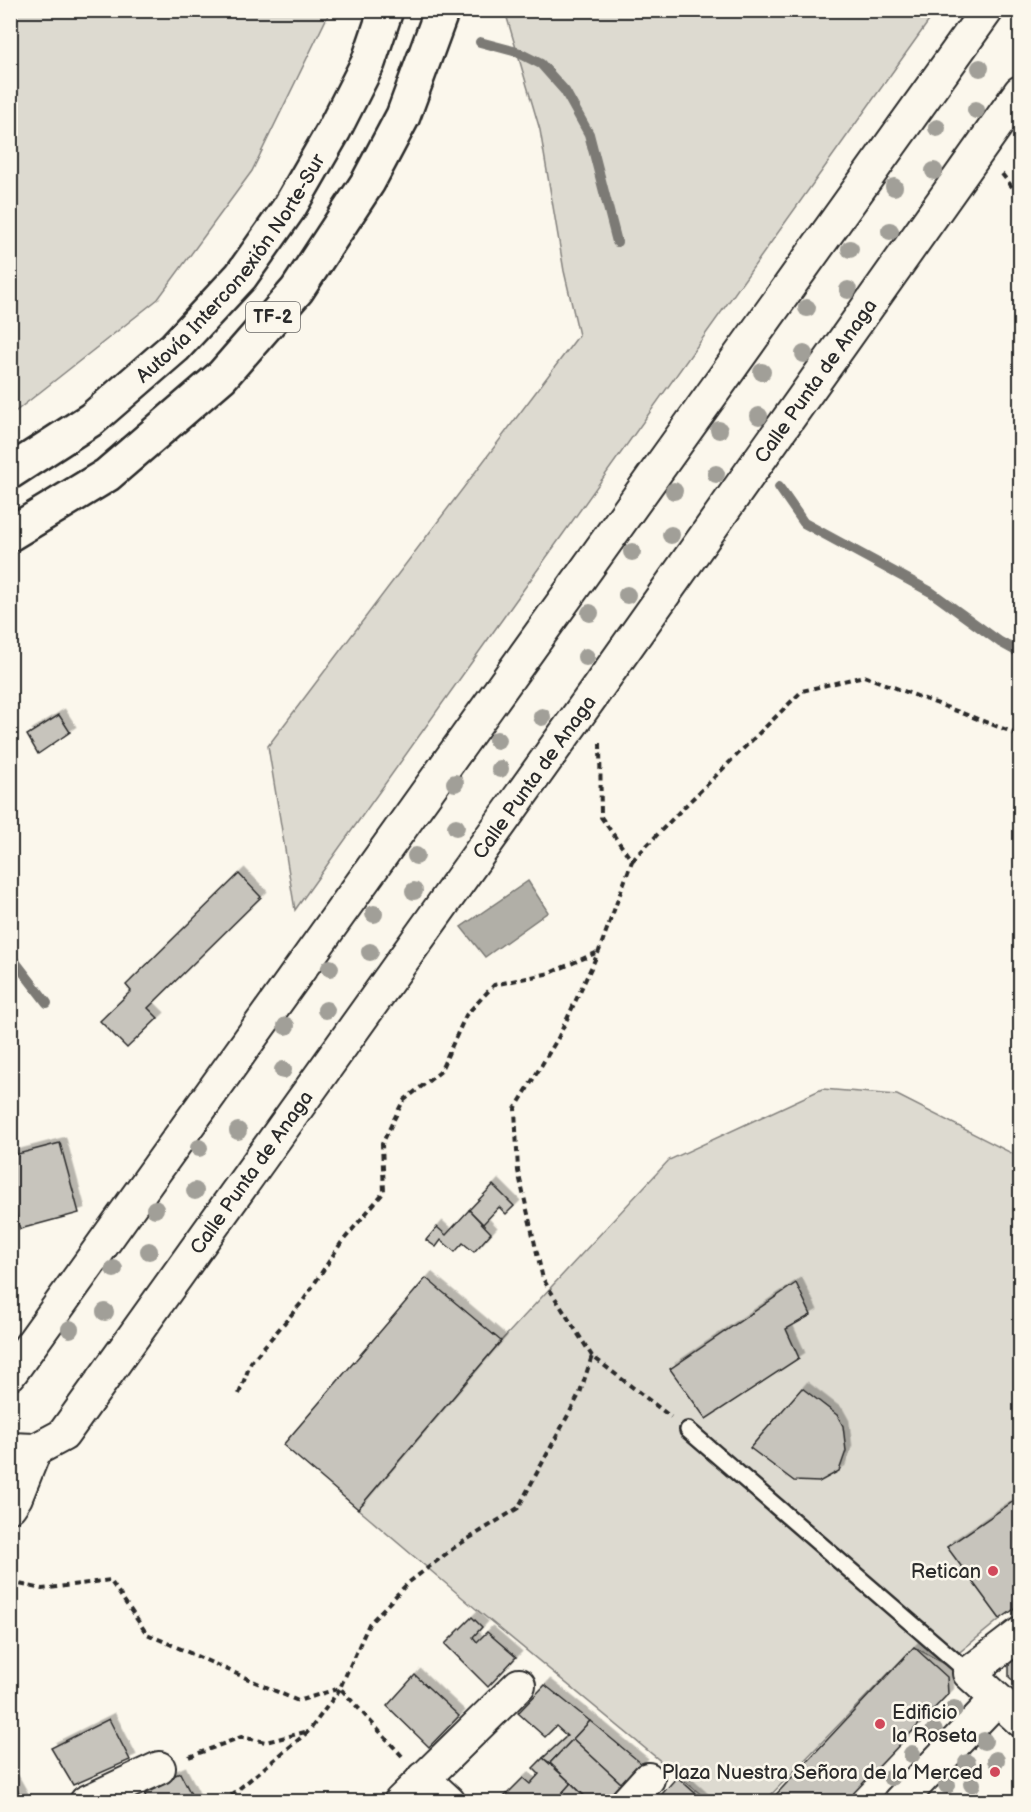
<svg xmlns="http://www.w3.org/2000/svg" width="1031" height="1812" viewBox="0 0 1031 1812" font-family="'Balsamiq Sans',sans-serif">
<defs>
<filter id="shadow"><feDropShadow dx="5.5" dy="-5.5" stdDeviation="0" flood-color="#0004"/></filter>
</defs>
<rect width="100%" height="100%" fill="#fbf7ec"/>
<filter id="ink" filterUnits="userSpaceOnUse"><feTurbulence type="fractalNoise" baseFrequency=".0167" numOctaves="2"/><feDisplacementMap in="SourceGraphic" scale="12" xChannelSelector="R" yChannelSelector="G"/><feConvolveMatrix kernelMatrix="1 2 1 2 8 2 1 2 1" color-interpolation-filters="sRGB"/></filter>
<g filter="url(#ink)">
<g fill="#dddad0" stroke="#84827e" stroke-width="1.5">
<polygon points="11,10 330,11 252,171 158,299 11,415"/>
<polygon points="505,11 936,11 295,910 268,746 579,335 564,271 540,130"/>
<polygon points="822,1089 897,1095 1017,1156 1020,1154 1020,1497 947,1547 1000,1619 945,1664 914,1647 765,1801 709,1801 470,1604 358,1509 501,1341 669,1160"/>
</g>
<polygon fill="#b1afa7" stroke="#7b7a75" stroke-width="1.5" points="528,881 548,912 485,957 461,927"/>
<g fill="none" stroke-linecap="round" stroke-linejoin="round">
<g stroke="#7b7a75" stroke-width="10">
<polyline points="480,42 517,52 541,64 565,91 589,134 617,242"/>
<polyline points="779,487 804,523 931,592 1000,642 1020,653"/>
<polyline points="10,955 47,1003"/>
</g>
</g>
<g fill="#c7c4bc" stroke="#2b2b2b" stroke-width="1.5" filter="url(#shadow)">
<polygon points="59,715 70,732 38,754 27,735"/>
<polygon points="239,874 261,897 148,1008 158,1018 127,1048 100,1021 131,991 126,985"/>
<polygon points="60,1143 79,1213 20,1229 10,1193 10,1156"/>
<polygon points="493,1185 514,1206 506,1214 499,1207 483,1224 469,1210"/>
<polygon points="469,1210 491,1233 474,1252 463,1243 455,1252 441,1240 436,1247 426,1240 437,1227 446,1235"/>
<polygon points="426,1278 501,1341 358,1509 283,1445"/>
<polygon points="796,1283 811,1315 786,1329 799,1358 706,1419 670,1369"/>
<polygon points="802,1388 837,1415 843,1426 846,1451 839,1471 819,1482 794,1481 750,1448"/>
<polygon points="1014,1501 1020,1510 1020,1605 1000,1619 947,1547"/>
<polygon points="472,1617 482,1627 473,1637 477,1642 487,1632 516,1657 488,1687 445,1644"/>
<polygon points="914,1647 947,1677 948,1694 845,1802 769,1802"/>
<polygon points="1020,1655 1020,1687 1009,1677 1009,1663"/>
<polygon points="415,1675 459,1716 429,1747 387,1706"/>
<polygon points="545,1685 590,1721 550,1763 543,1758 567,1736 556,1726 545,1737 518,1713"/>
<polygon points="109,1719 130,1760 73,1785 51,1748"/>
<polygon points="590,1721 642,1764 623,1785 573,1739"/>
<polygon points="573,1739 623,1785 608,1801 591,1802 550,1763"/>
<polygon points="543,1758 571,1783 554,1802 499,1802 523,1778 530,1784 539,1774 533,1768"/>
<polygon points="180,1773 195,1802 141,1802 140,1799 146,1797 143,1789"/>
<polygon points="10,1777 24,1802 10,1802"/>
<polygon points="677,1777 705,1802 655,1802"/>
<polygon points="571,1783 581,1793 591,1802 554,1802"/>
</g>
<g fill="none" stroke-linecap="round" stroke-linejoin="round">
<g stroke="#2b2b2b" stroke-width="20">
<polyline id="service" points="688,1430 969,1673"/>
</g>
<g stroke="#2b2b2b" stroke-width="36">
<g id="minor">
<polyline points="10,1374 987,10"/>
<path id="s1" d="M10,1449L35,1450L63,1435L594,693L1020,92"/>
<polyline points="10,1506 16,1497 35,1450"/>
<polyline points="1020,1634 969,1673 1020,1720"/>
<polyline points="423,1778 449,1802"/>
<polyline points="86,1802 159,1768"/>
<polyline points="400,1802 519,1685"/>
<polyline points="627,1802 648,1779"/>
<polyline points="899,1802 997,1699"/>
</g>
</g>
<g stroke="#2b2b2b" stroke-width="38">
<g id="motorway">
<path id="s2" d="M10,472L92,419L175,347L241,276L289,208L334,130L368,63L386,10"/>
<polyline points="10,534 107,475 222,376 297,290 368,182 403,116 442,10"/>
</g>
</g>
<g stroke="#2b2b2b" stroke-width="4" stroke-dasharray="6 4.5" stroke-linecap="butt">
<polyline points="1002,174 1020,197"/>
<polyline points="600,743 601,817 632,861 599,951 558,1038 515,1109 518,1171 543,1279 592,1356 671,1417"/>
<polyline points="632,861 681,810 802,691 864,676 1020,735"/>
<polyline points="239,1394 251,1362 303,1301 341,1243 384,1192 382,1144 403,1101 440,1072 466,1015 494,985 550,973 598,952"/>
<polyline points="10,1582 42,1589 110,1580 147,1634 298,1701 340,1688"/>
<polyline points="402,1756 340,1688 369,1624 408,1583 455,1547 518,1508 580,1393 592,1356"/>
<polyline points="189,1757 241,1737 266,1742 305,1732"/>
<polyline points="223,1802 309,1731 340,1689"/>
</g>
<use href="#service" stroke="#fbf7ec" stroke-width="15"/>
<use href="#minor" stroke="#fbf7ec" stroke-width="32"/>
<use href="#motorway" stroke="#fbf7ec" stroke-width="33"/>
</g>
<g fill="#a19f98">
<circle cx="980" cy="68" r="9"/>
<circle cx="976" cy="110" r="9"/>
<circle cx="937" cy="128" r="9"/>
<circle cx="934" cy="171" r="9"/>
<circle cx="894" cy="187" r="9"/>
<circle cx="890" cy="231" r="9"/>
<circle cx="850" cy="249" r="9"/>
<circle cx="848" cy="290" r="9"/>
<circle cx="807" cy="308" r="9"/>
<circle cx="804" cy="354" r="9"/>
<circle cx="762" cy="372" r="9"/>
<circle cx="759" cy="416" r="9"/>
<circle cx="719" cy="430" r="9"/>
<circle cx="716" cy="474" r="9"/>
<circle cx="674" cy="491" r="9"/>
<circle cx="671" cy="535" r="9"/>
<circle cx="632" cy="552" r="9"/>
<circle cx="627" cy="595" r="9"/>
<circle cx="590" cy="613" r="9"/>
<circle cx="586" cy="657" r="9"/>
<circle cx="542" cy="717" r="9"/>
<circle cx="497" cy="740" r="9"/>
<circle cx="500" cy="769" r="9"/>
<circle cx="455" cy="783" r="9"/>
<circle cx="456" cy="827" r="9"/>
<circle cx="416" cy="856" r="9"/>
<circle cx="414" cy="891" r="9"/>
<circle cx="374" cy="914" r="9"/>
<circle cx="370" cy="952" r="9"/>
<circle cx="330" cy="968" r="9"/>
<circle cx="326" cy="1010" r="9"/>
<circle cx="286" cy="1026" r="9"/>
<circle cx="283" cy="1070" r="9"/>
<circle cx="238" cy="1131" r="9"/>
<circle cx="199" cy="1148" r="9"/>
<circle cx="195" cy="1191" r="9"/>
<circle cx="155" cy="1209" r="9"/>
<circle cx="149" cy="1251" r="9"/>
<circle cx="114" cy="1269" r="9"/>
<circle cx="105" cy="1312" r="9"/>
<circle cx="70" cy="1329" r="9"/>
<circle cx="954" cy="1709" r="9"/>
<circle cx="934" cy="1731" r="9"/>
<circle cx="984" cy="1741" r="9"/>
<circle cx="912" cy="1754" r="9"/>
<circle cx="996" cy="1760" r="9"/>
<circle cx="967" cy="1763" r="9"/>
<circle cx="891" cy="1777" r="9"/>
<circle cx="972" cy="1784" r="9"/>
<circle cx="947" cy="1785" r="9"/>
</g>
</g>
<g fill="#d1495b" stroke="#fbf7ec" stroke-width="2">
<circle cx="993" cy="1571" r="6"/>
<circle cx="880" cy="1724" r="6"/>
<circle cx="995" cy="1772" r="6"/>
</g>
<g text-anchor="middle" stroke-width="5" stroke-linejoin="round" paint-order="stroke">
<rect fill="#fbf7ec" stroke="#696865" stroke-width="1.5" x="246" y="302" width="54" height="30" rx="4.5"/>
<g font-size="18" font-weight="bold" fill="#2b2b2b">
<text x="273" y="323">TF-2</text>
</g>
<g font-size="20" fill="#2b2b2b" stroke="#fbf7ec">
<text dy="7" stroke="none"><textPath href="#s2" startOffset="304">Autovía Interconexión Norte-Sur</textPath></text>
<text dy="7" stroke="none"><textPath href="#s1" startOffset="1352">Calle Punta de Anaga</textPath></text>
<text dy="7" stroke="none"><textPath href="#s1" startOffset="866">Calle Punta de Anaga</textPath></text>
<text dy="7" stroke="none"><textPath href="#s1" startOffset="380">Calle Punta de Anaga</textPath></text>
</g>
<g font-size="20" fill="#2b2b2b" stroke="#fbf7ec" text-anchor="end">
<text x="981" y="1578">Retican</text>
<text x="892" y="1719" text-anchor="start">Edificio<tspan x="892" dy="23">la Roseta</tspan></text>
<text x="983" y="1779">Plaza Nuestra Señora de la Merced</text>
</g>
</g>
<rect width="1031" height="1812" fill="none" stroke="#fbf7ec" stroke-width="36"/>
<rect x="18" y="18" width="995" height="1776" fill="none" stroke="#2b2b2b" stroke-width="2" filter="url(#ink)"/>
</svg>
